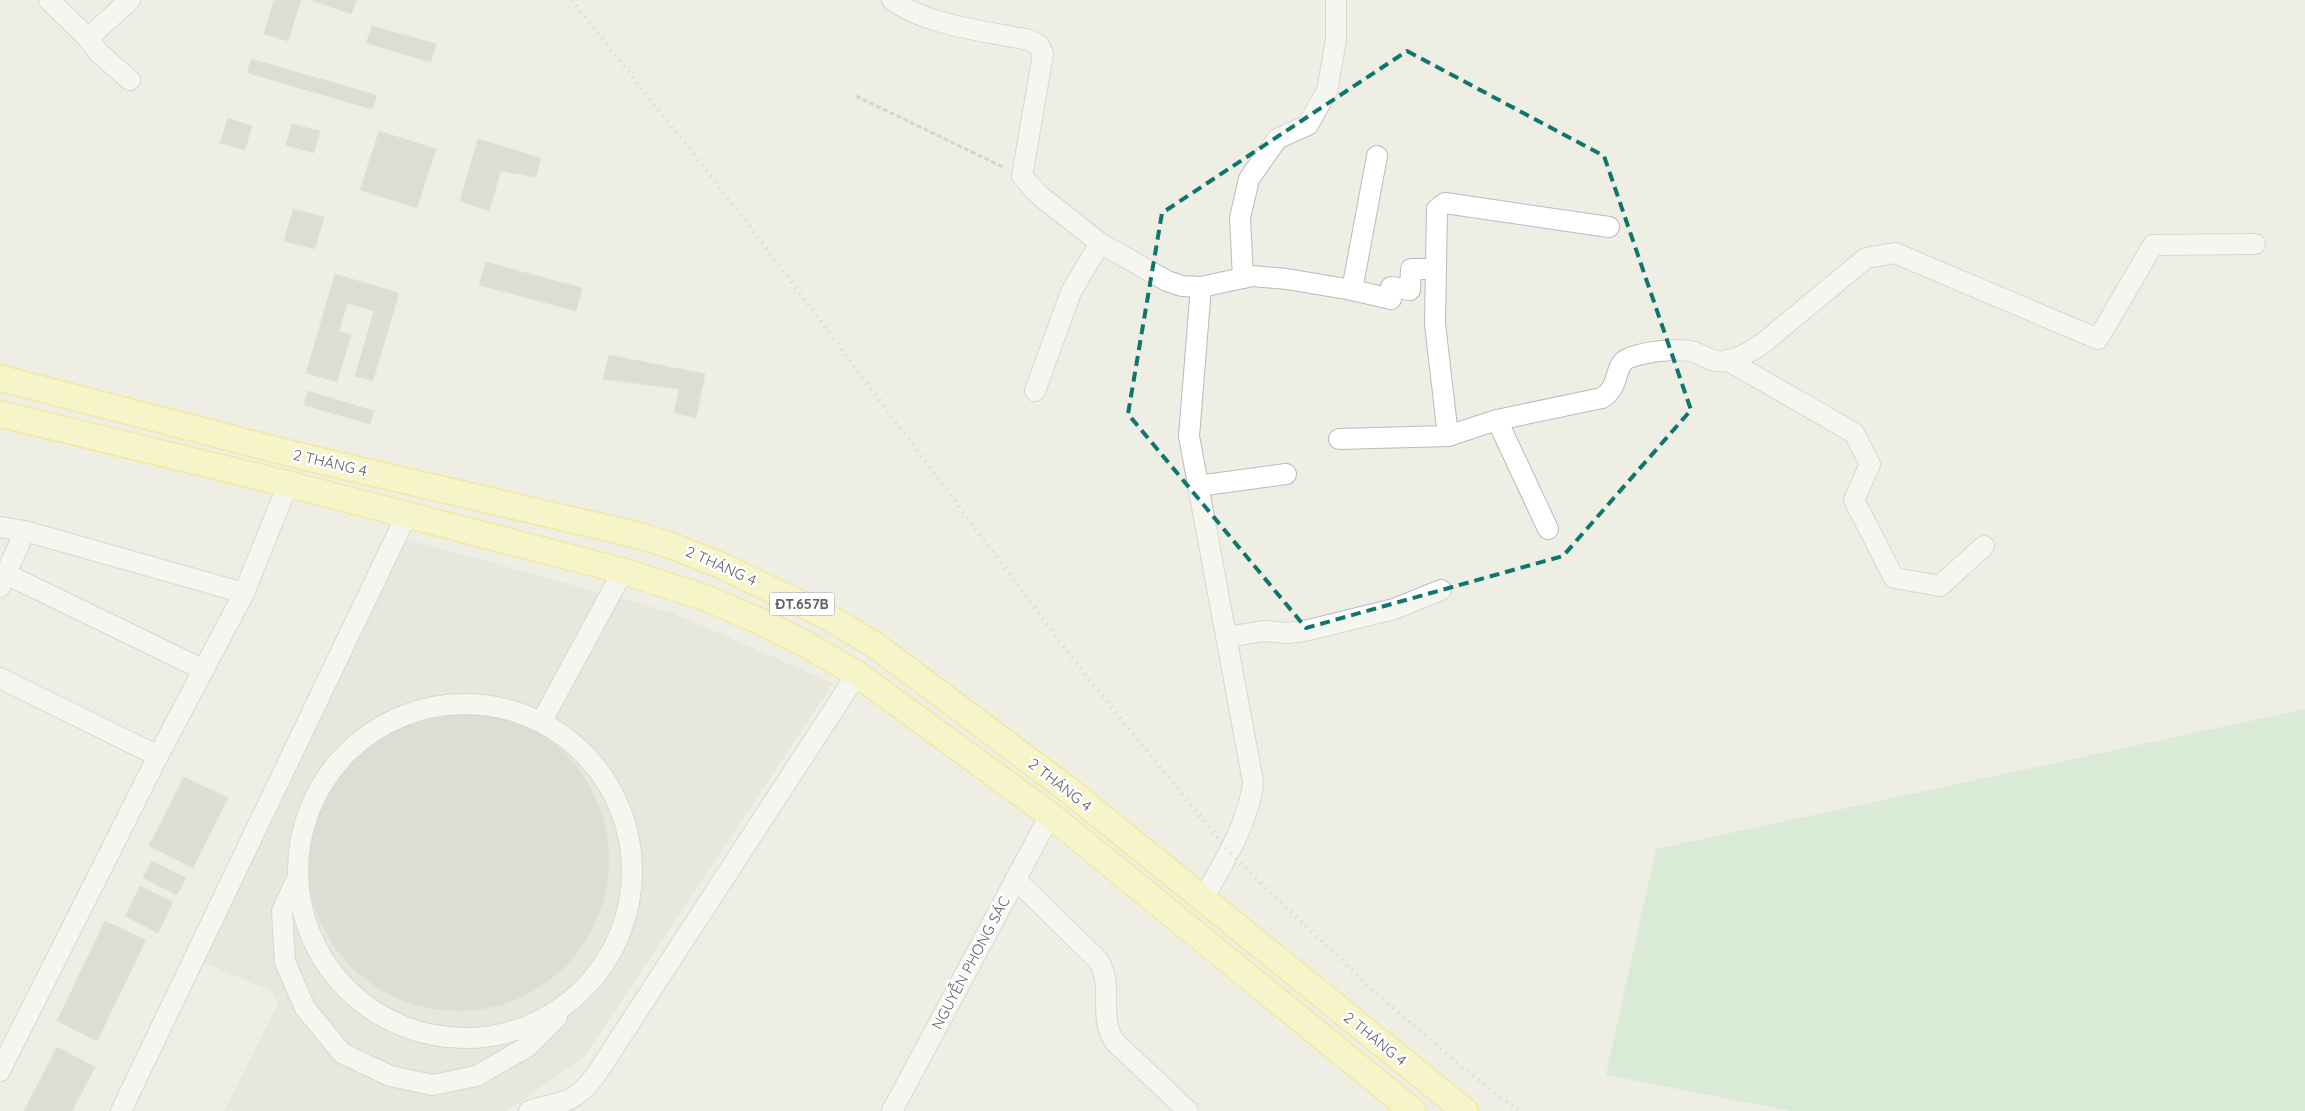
<svg xmlns="http://www.w3.org/2000/svg" width="2305" height="1111" viewBox="0 0 2305 1111" font-family="Quicksand,sans-serif">
<rect width="100%" height="100%" fill="#efeee4"/>
<polygon fill="#dfded2" points="406,539 673,613 833,683 585,1056 507,1111 224,1111 278,1003 272,991 199,961"/>
<polygon fill="#bfe7c5" points="2305,709 2305,1111 1791,1111 1606,1075 1656,849"/>
<g fill="#cac8c1" stroke="#d4d1c2">
<polygon points="274,0 301,0 288,41 264,34"/>
<polygon points="311,0 357,0 351,14"/>
<polygon points="372,26 436,44 431,62 366,43"/>
<polygon points="251,59 377,95 372,109 247,73"/>
<polygon points="228,118 252,126 245,150 220,143"/>
<polygon points="292,124 320,131 314,153 286,145"/>
<polygon points="379,131 436,149 417,208 360,190"/>
<polygon points="478,139 541,158 536,177 501,171 489,211 460,201"/>
<polygon points="293,209 324,217 315,249 284,241"/>
<polygon points="486,262 582,288 576,311 479,285"/>
<polygon points="335,274 399,293 373,381 355,376 374,311 347,303 339,331 351,335 337,382 306,373"/>
<polygon points="609,355 705,374 696,418 674,413 679,389 603,379"/>
<polygon points="308,391 374,411 370,424 304,405"/>
<circle cx="458" cy="860" r="151"/>
<polygon points="184,777 228,798 193,868 149,846"/>
<polygon points="152,861 186,878 177,895 143,878"/>
<polygon points="140,886 173,902 158,933 125,916"/>
<polygon points="105,921 146,940 97,1041 57,1021"/>
<polygon points="57,1047 95,1067 72,1111 24,1111"/>
</g>
<g fill="none" stroke-linecap="round" stroke-linejoin="round">
<g stroke="#b9bbc0" stroke-width="22">
<g id="minor">
<polyline points="49,0 88,38 99,53 130,80"/>
<path d="M892,0C928,26 986,31 1029,40L1039,45L1043,54L1022,176L1039,195L1100,243L1167,281L1182,286L1201,287"/>
<polyline points="88,38 130,0"/>
<polyline points="1243,278 1240,218 1249,179 1277,139 1308,125 1327,91 1336,40 1336,0"/>
<polyline points="1352,290 1391,299 1391,287 1410,290 1411,269 1436,269"/>
<polyline points="1727,360 1854,433 1870,464 1854,500 1894,578 1940,586 1984,546"/>
<polyline points="1035,391 1071,292 1100,243"/>
<polyline points="1497,420 1548,529"/>
<polyline points="1448,436 1435,324 1437,209 1445,203 1609,227"/>
<path d="M1339,439L1448,436L1497,420L1602,398C1621,387 1613,364 1629,358C1644,352 1679,347 1694,352C1701,354 1708,360 1716,361C1733,363 1749,352 1762,344L1866,258L1895,253L2098,339L2153,245L2255,244"/>
<polyline points="1198,486 1286,474"/>
<polyline points="0,527 25,531"/>
<polyline points="6,574 204,670"/>
<polyline points="0,587 25,531 244,593 288,484"/>
<polyline points="1227,637 1263,631 1288,633 1309,630 1394,609 1441,590"/>
<polyline points="0,678 158,756"/>
<circle cx="465" cy="871" r="167"/>
<polyline points="543,719 623,571"/>
<path d="M1015,879L1098,960C1115,986 1097,1017 1115,1042L1188,1111"/>
<polyline points="296,881 282,911 285,962 305,1008 342,1053 390,1076 433,1085 476,1076 527,1047 557,1017"/>
<path d="M1202,900C1222,866 1249,822 1253,782L1189,436L1201,287L1252,276L1287,279L1352,290L1377,156"/>
<polyline points="0,1071 158,756 244,593"/>
<polyline points="121,1111 407,514"/>
<path d="M529,1111C564,1099 570,1108 596,1075L857,674"/>
<polyline points="892,1111 1050,815"/>
</g>
</g>
<g stroke="#f6e055" stroke-width="28">
<g id="major">
<polyline points="0,378 300,456 637,535 672,546 720,565 826,616 875,645 1066,788 1465,1111"/>
<polyline points="0,414 288,484 623,571 706,598 759,621 807,645 857,674 1050,815 1413,1111"/>
</g>
</g>
<polyline stroke="#97c6ab" stroke-width="3" stroke-dasharray="5 2.5" stroke-linecap="butt" points="856,96 1005,168"/>
<use href="#minor" stroke="#fff" stroke-width="20"/>
<use href="#major" stroke="#fffda9" stroke-width="25"/>
<polyline stroke="#b5b6b6" stroke-width="4" stroke-dasharray="1 6" stroke-linecap="butt" points="572,0 739,212 1076,663 1230,853 1366,984 1460,1066 1519,1111"/>
</g>
<path d="M0 0H2305V1111H0ZM1407,51L1604,156L1691,410L1563,556L1306,628L1128,414L1162,213Z" fill="#efeee4" fill-opacity=".55" fill-rule="evenodd"/>
<path fill="none" stroke="#0f766e" stroke-width="4" stroke-dasharray="10 6" stroke-linejoin="round" d="M1407,51L1604,156L1691,410L1563,556L1306,628L1128,414L1162,213Z"/>
<g text-anchor="middle" stroke-width="5" stroke-linejoin="round" paint-order="stroke">
<rect fill="#fff" stroke="#8d8f93" stroke-width="1" x="769.5" y="592.5" width="65" height="23" rx="4"/>
<g font-size="14" font-weight="bold" fill="#5c5f65">
<text x="802" y="609">ĐT.657B</text>
</g>
<g font-size="15" fill="#5c5f65" stroke="#fff">
<text transform="translate(330 463) rotate(13)" y="5">2 THÁNG 4</text>
<text transform="translate(721 566) rotate(24)" y="5">2 THÁNG 4</text>
<text transform="translate(1060 785) rotate(38)" y="5">2 THÁNG 4</text>
<text transform="translate(971 963) rotate(-62)" y="5">NGUYỄN PHONG SÁC</text>
<text transform="translate(1375 1039) rotate(39)" y="5">2 THÁNG 4</text>
</g>
</g>
</svg>
